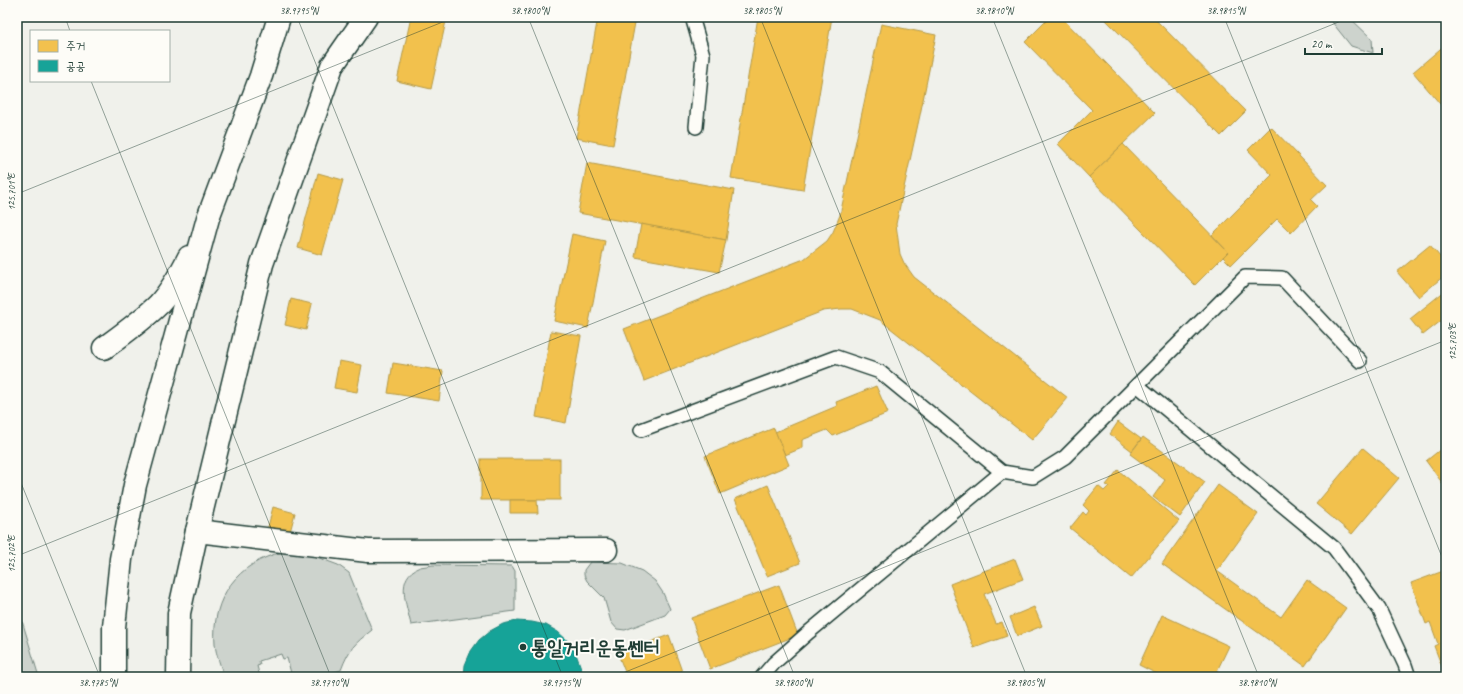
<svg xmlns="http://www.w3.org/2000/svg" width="1463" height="694" viewBox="0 0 1463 694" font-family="Caveat,'Poor Story',sans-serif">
<rect width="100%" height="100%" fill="#f0f1eb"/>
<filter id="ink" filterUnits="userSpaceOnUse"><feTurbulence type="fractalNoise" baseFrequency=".025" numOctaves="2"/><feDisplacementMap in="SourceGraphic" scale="8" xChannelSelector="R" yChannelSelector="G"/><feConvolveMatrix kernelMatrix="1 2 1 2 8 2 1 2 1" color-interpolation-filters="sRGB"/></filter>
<g filter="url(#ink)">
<g fill="#cdd3cd" stroke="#768880">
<polygon points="1328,17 1349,17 1372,39 1373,53 1351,46"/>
<path d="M283,552L314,556L338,565L349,573L372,630C354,644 349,649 341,670L319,677H292L287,658L283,659L281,654L259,661L260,665L257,666L260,677H224C221,666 216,655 215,644C211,598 238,562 283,552Z"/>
<polygon points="590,562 622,563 642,571 655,581 663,593 670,609 665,615 625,630 617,629 611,622 604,598 587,581 584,575 584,570"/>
<path d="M433,565L512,566L515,571V611L411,625C407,605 394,577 420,567C424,566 429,566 433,565Z"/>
<polygon points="17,604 39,677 17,677"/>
</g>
<g fill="#f2c14e" stroke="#b39946">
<polygon points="411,17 428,17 446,21 431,89 397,81"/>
<polygon points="598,17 636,17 613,145 576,138"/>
<polygon points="758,17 832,17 803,190 731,178"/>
<polygon points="1050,17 1061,17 1155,113 1089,177 1058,144 1092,110 1025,42"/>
<polygon points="1103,17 1153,17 1246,111 1221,136"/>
<polygon points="881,24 936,35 920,115 896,224 900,254 904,263 914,277 1068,398 1032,440 880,320 852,309 841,309 823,311 644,381 624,329 804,259 827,241 833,232 840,215"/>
<polygon points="1446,44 1446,111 1413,72"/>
<polygon points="1271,127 1327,185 1311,200 1317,206 1291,233 1277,219 1231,265 1223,257 1228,252 1212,235 1272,175 1248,150"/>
<polygon points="1123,144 1228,252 1195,285 1089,177"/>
<polygon points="587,163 734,190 726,240 578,213"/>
<polygon points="318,173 343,180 322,255 298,248"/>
<polygon points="641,224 726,240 719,272 635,257"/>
<polygon points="572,234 605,241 588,328 554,321"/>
<polygon points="1430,245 1446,264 1446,274 1419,297 1397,272"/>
<polygon points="1446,290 1446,317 1423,335 1410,319"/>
<polygon points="291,299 312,304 306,330 285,325"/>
<polygon points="551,331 581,336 566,423 536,417"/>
<polygon points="339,361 362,365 357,392 334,388"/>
<polygon points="393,363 443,371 439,401 388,393"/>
<polygon points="876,386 888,413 833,436 827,430 802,440 802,448 785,455 775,432 837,406 836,402"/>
<polygon points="1118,422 1141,439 1132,451 1110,434"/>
<polygon points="774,428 789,465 720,494 705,456"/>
<polygon points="1143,437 1205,482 1180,517 1153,497 1165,480 1130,454"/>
<polygon points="1446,445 1446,488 1426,461"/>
<polygon points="1363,448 1399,478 1352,534 1316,504"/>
<rect x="481" y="459" width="79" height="41"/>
<polygon points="1118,470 1179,521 1131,578 1070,528 1083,512 1086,515 1089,511 1083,505 1098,486 1104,491 1109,486 1106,485"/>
<polygon points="768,485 800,563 767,576 735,499"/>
<polygon points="1218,485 1258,514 1217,571 1281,617 1307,580 1346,608 1305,666 1162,564"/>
<polygon points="510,500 537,500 538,513 510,513"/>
<polygon points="273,507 295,513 290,532 268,527"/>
<polygon points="1015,559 1023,579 984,594 996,624 1002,622 1007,636 974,648 950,584"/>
<polygon points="1446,570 1446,677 1434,646 1438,644 1430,622 1426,624 1411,583"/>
<polygon points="779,585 798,635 710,669 691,618"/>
<polygon points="1034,607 1042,626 1017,636 1010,617"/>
<polygon points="1162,615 1229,646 1214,677 1163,677 1139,665"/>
<polygon points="669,635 684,677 627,677 618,654"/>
</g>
<polygon fill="#17a398" stroke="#19847a" points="517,621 532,622 546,625 558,632 569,642 576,654 581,668 582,677 464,677 465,665 471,651 479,640 490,631 503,624"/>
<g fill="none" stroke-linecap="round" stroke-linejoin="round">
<g stroke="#1f3d34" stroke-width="16">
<g id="lane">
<polyline points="692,17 703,55 696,127"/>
<polyline points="1137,385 1334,548 1379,609 1405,665 1409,677"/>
<polyline points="641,430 836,357 880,372 1002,472 1033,477 1065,457 1245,277 1282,278 1360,361"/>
<polyline points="762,677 774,663 809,632 1002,472"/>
</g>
</g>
<g stroke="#1f3d34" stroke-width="25">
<g id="street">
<polyline points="197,531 368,551 606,550"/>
<polyline points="178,677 179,613 197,531 262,264 332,66 366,17"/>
</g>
</g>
<g stroke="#1f3d34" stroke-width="25">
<g id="secondary">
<path d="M104,348C123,334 143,320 159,304C170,292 182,271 189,257"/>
<polyline points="114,677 114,627 121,559 135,485 208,218 261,76 279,17"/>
</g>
</g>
<use href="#lane" stroke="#fdfcf7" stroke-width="13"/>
<use href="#street" stroke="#fdfcf7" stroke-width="22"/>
<use href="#secondary" stroke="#fdfcf7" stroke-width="22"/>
</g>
</g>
<path fill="none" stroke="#1f3d34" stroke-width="1" stroke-opacity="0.45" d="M65,17L70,31M297,17L563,677M528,17L795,677M760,17L1027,677M992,17L1259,677M1224,17L1446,567M91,81L331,677M17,194L455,17M17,473L100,677M17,556L1351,17M613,677L1446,340"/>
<circle fill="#1f3d34" stroke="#fdfcf7" stroke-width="1.5" cx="523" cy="647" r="4"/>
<g text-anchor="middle" stroke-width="4" stroke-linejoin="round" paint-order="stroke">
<g font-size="20" font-weight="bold" fill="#1f3d34" stroke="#fdfcf7" text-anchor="start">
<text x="531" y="654">통일거리운동쎈터</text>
</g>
</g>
<rect width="1463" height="694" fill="none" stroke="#fdfcf7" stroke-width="44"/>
<rect x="30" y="30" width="140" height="52" fill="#fdfcf7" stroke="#a4b0a9"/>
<rect x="38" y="40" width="20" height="12" fill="#f2c14e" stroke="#a4b0a9"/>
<text x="66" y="50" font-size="12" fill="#1f3d34">주거</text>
<rect x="38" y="60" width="20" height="12" fill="#17a398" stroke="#a4b0a9"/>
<text x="66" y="70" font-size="12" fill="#1f3d34">공공</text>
<path d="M1305 48v6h77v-6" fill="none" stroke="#1f3d34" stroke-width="2"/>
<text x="1311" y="48" font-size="12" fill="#1f3d34" stroke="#fdfcf7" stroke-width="3" paint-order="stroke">20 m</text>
<rect x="22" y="22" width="1419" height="650" fill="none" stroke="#1f3d34" stroke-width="1.5"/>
<g font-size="10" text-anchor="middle" fill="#1f3d34">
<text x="299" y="14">38.9795°N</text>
<text x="530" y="14">38.9800°N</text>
<text x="762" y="14">38.9805°N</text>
<text x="994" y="14">38.9810°N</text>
<text x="1226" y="14">38.9815°N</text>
<text transform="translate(11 192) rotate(-90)" y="4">125.701°E</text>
<text transform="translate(1452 342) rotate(-90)" y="4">125.703°E</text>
<text transform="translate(11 554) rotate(-90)" y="4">125.702°E</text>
<text x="98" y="686">38.9785°N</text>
<text x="329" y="686">38.9790°N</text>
<text x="561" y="686">38.9795°N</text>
<text x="793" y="686">38.9800°N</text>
<text x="1025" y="686">38.9805°N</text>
<text x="1257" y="686">38.9810°N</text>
</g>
</svg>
